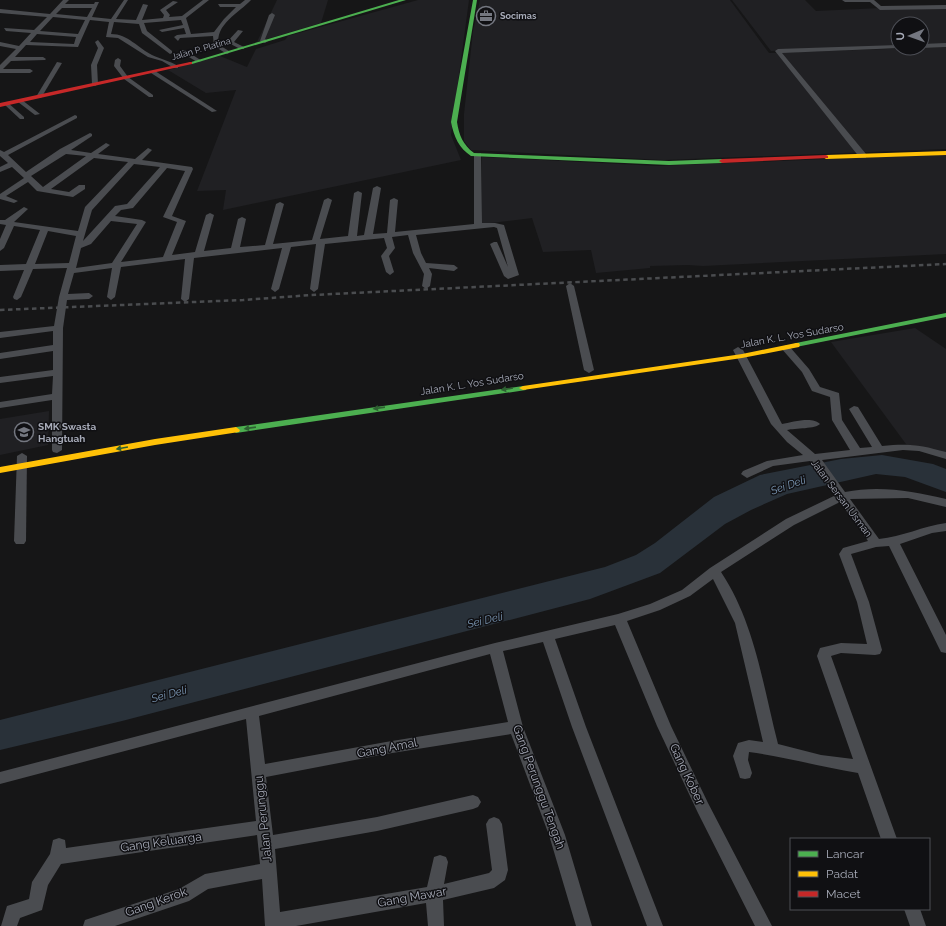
<svg xmlns="http://www.w3.org/2000/svg" width="946" height="926" viewBox="0 0 946 926" font-family="Raleway,sans-serif">
<rect width="100%" height="100%" fill="#161617"/>
<g fill="#202023">
<polygon points="277,0 328,0 321,23 257,42"/>
<polygon points="418,0 469,0 451,135 461,160 223,210 226,190 197,191 236,90 206,93 168,70 220,56 247,67 256,49 285,40 288,36"/>
<polygon points="480,0 730,0 769,53 946,47 946,149 664,160 471,150 464,141 464,114 473,31"/>
<polygon points="732,0 805,0 816,11 946,5 946,44 922,45 922,24 898,24 898,46 771,51"/>
<polygon points="946,154 946,254 703,266 688,265 650,266 650,268 596,273 591,250 543,252 532,218 482,224 482,157 658,166"/>
<polygon points="915,328 946,349 946,454 906,444 831,342"/>
<polygon points="49,411 48,445 0,455 0,419"/>
</g>
<polygon fill="#293139" points="882,455 933,464 946,469 946,492 905,477 876,474 787,494 751,510 725,524 660,573 590,599 122,721 0,750 0,720 605,567 636,555 655,543 714,497 760,475 841,459"/>
<g fill="none" stroke-linecap="round" stroke-linejoin="round">
<g fill="#4a4c50" fill-rule="evenodd">
<path d="M63,0H69L65,4H94L95,2H99L92,17L111,19L124,0H128L116,19L136,20L143,4L148,5L142,20L163,18L164,15L160,10L173,1L178,2L166,10L170,15L169,17L182,16L203,0H209L186,18L191,34L214,32L224,19L236,7H220L218,4H240L245,0H251C240,12 214,25 219,45L229,51V53L227,54L214,46L213,36L180,38L178,41L174,37L177,35L186,34L184,28L162,32L159,30L183,25L181,20L144,23L147,31L172,51V53L170,54L142,33L139,24L114,22L111,34C128,34 138,48 152,55C161,59 170,61 178,66V68H174L162,61L148,57L118,38L106,37L109,22L90,20L78,47L26,45L15,57H43L46,59L45,60L11,61L3,69H30L33,71L30,73H0V65L16,49L0,46V42L19,46L31,33L6,31L4,28L34,30L47,17L0,13V9L50,14ZM62,8H92L87,17L56,14ZM53,17L85,20L78,34L40,31ZM37,34L76,37L74,44L30,42Z"/>
<polygon points="842,0 874,0 881,6 946,5 946,9 880,10 870,2 845,2"/>
<polygon points="272,13 275,15 265,39 268,41 265,43 260,41 269,15"/>
<polygon points="238,30 243,31 234,42 244,47 244,49 240,49 227,42"/>
<polygon points="98,40 104,48 97,65 98,84 95,86 92,84 91,65 98,48 95,42"/>
<polygon points="946,43 946,47 922,48 922,44"/>
<polygon points="898,45 898,48 900,48 782,53 866,154 866,158 860,158 775,51 778,49"/>
<polygon points="181,50 185,50 202,61 197,62 181,52"/>
<polygon points="118,58 121,60 120,66 128,77 153,95 153,97 149,97 124,79 114,66 115,60"/>
<polygon points="57,62 62,63 41,98 37,98 36,97"/>
<polygon points="151,71 155,71 217,111 212,112 151,73"/>
<polygon points="18,100 22,100 40,114 35,115 18,102"/>
<polygon points="7,102 24,117 24,119 20,119 5,105 4,104"/>
<path d="M75,115L77,116V118L8,155L26,172L60,149L90,133L92,134V136L71,150L91,153L106,143L110,145L98,154L135,159L148,148L152,150L142,160L192,167L193,169L172,216L186,221L172,255L195,252L206,215L210,213L214,215L204,251L231,248L238,219L242,217L246,219L240,247L265,245L276,204L280,202L284,204L273,244L312,240L324,200L328,198L332,200L320,239L348,236L354,193L358,191L362,193L357,236L364,235L373,188L377,186L381,188L373,234L387,233L390,200L394,198L398,200L395,232L474,224V155L481,153L482,223H495L504,225L519,275L508,279L504,276L490,244L494,242H497L508,267L497,228L494,227L416,235L421,253L426,263L454,265L458,268L454,271L429,268L432,274L430,286L426,289L422,286L424,274L413,253L408,235L392,237L395,248L389,256L394,272L390,275L386,272L381,256L387,248L384,238L325,244L318,289L314,292L310,289L316,244L291,247L279,289L275,292L271,289L282,248L194,258L189,299L185,302L181,299L185,259L121,267L115,297L111,300L107,297L112,268L74,273L68,294L89,293L93,296L89,299L67,300L63,328L62,450L57,453L53,452L52,450V400L0,408V402L52,394L53,376L0,383V377L53,370V351L0,359V353L53,345V331L0,338V332L54,326L59,297L67,268L33,269L21,297L17,300L14,299L13,297L24,270L0,271V265L26,264L40,230L14,226L4,248L0,251V239L6,225L0,224V220H5L24,207L28,209L14,222L78,231L85,207L128,162L94,158L51,189L69,192L79,185H85V189L73,197L37,191L28,182L6,196L18,201L14,203L0,199V194L24,178L12,167L0,172V167L8,163L0,156V150L4,152ZM66,154L86,156L43,187L31,176ZM134,164L160,167L127,204L115,206L83,241L92,210ZM167,168L185,171L163,217L177,222L163,257L121,262L146,222L142,220L115,216L121,210L133,208ZM111,221L137,224L112,263L76,268L81,248L91,244ZM48,231L76,236L69,263L35,264Z"/>
<polygon points="570,283 574,286 594,370 589,373 584,370 566,286"/>
<path d="M786,345L789,346L809,369L820,387L839,393L842,420L860,448L872,447L849,409L854,406L858,407L882,446C908,443 921,445 946,452V459L919,451L903,450L822,460L845,492C879,485 913,491 946,499V507L908,498L850,499L879,539C902,537 923,526 946,523V531L932,533L900,544L946,635V653L941,652L939,648L889,546L876,547L851,554L869,602L882,650L880,654L875,655L841,653L831,656L897,839H881L858,773C821,767 786,757 749,752L748,760L752,773L750,778L745,779L740,778L733,756L738,743L749,740L763,742L735,623L713,579L690,596L660,610L627,621L671,726L708,803L772,926H755L698,813L657,726L615,625L555,639L586,727L663,926H647L572,727L543,642L503,651L523,727L565,835L592,926H576L549,835L511,734L386,754L266,777L273,835L377,817L473,795L478,797L481,802L478,807L473,809L377,831L275,849L280,912L427,887L434,857L440,855L446,857L448,862L444,884L489,873L492,870L486,824L489,819L494,817L499,819L502,824L508,870L505,880L494,888L443,900L444,926H428L426,903L296,926H265L262,879L208,889L189,901L115,926H83L85,920L179,889L205,874L260,864L257,835L61,864L48,885L42,910L20,918L17,926H1L7,906L29,899L32,882L50,854L53,840L59,838L65,840L66,848L256,821L246,719L0,784V772L495,643L618,614L650,604L682,590L710,568L786,519L836,495L810,461L773,466L747,478L741,474L743,471L767,461L803,455L787,442L771,424L733,350L738,347L743,350L782,424C792,422 813,416 820,424C816,429 795,428 787,430L815,454L850,450L832,420L830,397L812,391L802,372L781,348ZM840,502L868,541L843,548L839,554L857,602L867,644L841,643L820,648L817,656L853,759L821,755L778,744C763,686 755,623 721,572L794,525ZM490,654L508,722L386,742L265,764L259,716Z"/>
<polygon points="22,453 27,456 26,541 24,544 16,544 14,541 17,456"/>
<polygon points="904,909 920,909 926,926 910,926"/>
</g>
<g fill="#4caf50" fill-rule="evenodd">
<polygon points="399,0 406,0 192,64 188,63"/>
<path d="M473,0H477L457,122C459,135 463,145 474,153L669,161L722,159L725,161L722,163L669,165L471,156C459,148 454,137 451,122Z"/>
<polygon points="946,313 946,317 796,347 792,345 796,343"/>
<polygon points="523,386 527,388 526,390 236,433 232,430 236,427"/>
</g>
<g fill="#ffc107" fill-rule="evenodd">
<polygon points="946,151 946,155 826,159 823,157 826,155"/>
<polygon points="796,343 799,343 800,345 799,347 742,358 523,390 519,388 523,386 742,354"/>
<polygon points="236,427 240,430 239,432 155,445 0,473 0,467 155,439"/>
</g>
<g fill="#c62828" fill-rule="evenodd">
<polygon points="190,62 192,62 192,64 0,107 0,103"/>
<polygon points="826,155 828,156 828,158 722,163 719,161 722,159"/>
</g>
<polyline stroke="#4a4c4f" stroke-width="2.5" stroke-dasharray="4.5 3.5" stroke-linecap="butt" points="0,310 243,300 312,295 946,264"/>
</g>
<defs><path id="oneway-solid" d="M-6-.8H1V-3.2L6.5 0L1 3.2V.8H-6Z"/></defs>
<g fill="#2e6032">
<use href="#oneway-solid" transform="translate(507 389) rotate(171)"/>
<use href="#oneway-solid" transform="translate(379 408) rotate(172)"/>
<use href="#oneway-solid" transform="translate(250 428) rotate(172)"/>
<use href="#oneway-solid" transform="translate(122 448) rotate(170)"/>
</g>
<defs>
<g id="office-ring" transform="scale(1)"><circle r="9.5" fill="#101013" stroke="#747780" stroke-width="1.5"/><path d="M-6-3h4V-5.5h4V-3h4V5H-6ZM-1-4.5V-3h2v-1.5ZM-6 0V1H6V0Z" fill="#747780"/></g>
<g id="school-ring" transform="scale(1)"><circle r="9.5" fill="#101013" stroke="#747780" stroke-width="1.5"/><path d="M0-5L7-2L0 1L-7-2ZM-4 1L0 2.5L4 1V4Q0 6-4 4Z" fill="#747780"/></g>
</defs>
<g fill-rule="evenodd">
<use href="#office-ring" x="486" y="16"/>
<use href="#school-ring" x="24" y="432"/>
</g>
<g text-anchor="middle" stroke-width="3" stroke-linejoin="round" paint-order="stroke">
<g font-size="9" font-weight="bold" fill="#a7abb8" stroke="#101013" text-anchor="start">
<text x="500" y="19">Socimas</text>
</g>
<g font-size="9" fill="#a7abb8" stroke="#101013">
<text transform="translate(201 49) rotate(-16)" y="3">Jalan P. Platina</text>
</g>
<g font-size="10" fill="#a7abb8" stroke="#101013">
<text transform="translate(792 335) rotate(-10)" y="4">Jalan K. L. Yos Sudarso</text>
<text transform="translate(472 383) rotate(-9)" y="4">Jalan K. L. Yos Sudarso</text>
<text transform="translate(842 498) rotate(53)" y="4">Jalan Sersan Usman</text>
</g>
<g font-size="10" font-weight="bold" fill="#a7abb8" stroke="#101013" text-anchor="start">
<text x="38" y="430">SMK Swasta<tspan x="38" dy="12">Hangtuah</tspan></text>
</g>
<g font-size="11" font-style="italic" fill="#7c98b5" stroke="#101013">
<text transform="translate(788 485) rotate(-19)" y="4">Sei Deli</text>
<text transform="translate(485 620) rotate(-13)" y="4">Sei Deli</text>
<text transform="translate(169 694) rotate(-15)" y="4">Sei Deli</text>
</g>
<g font-size="12" fill="#a7abb8" stroke="#101013">
<text transform="translate(387 748) rotate(-11)" y="4">Gang Amal</text>
<text transform="translate(687 774) rotate(65)" y="4">Gang Kober</text>
<text transform="translate(539 787) rotate(70)" y="4">Gang Perunggu Tengah</text>
<text transform="translate(263 819) rotate(-96)" y="4">Jalan Perunggu</text>
<text transform="translate(161 842) rotate(-8)" y="4">Gang Keluarga</text>
<text transform="translate(412 897) rotate(-10)" y="4">Gang Mawar</text>
<text transform="translate(156 902) rotate(-20)" y="4">Gang Kerok</text>
</g>
</g>
<rect x="790" y="838" width="140" height="72" fill="#101013" stroke="#4c4e55"/>
<rect x="798" y="851" width="20" height="6" fill="#4caf50" stroke="#4c4e55"/>
<text x="826" y="858" font-size="12" fill="#a7abb8">Lancar</text>
<rect x="798" y="871" width="20" height="6" fill="#ffc107" stroke="#4c4e55"/>
<text x="826" y="878" font-size="12" fill="#a7abb8">Padat</text>
<rect x="798" y="891" width="20" height="6" fill="#c62828" stroke="#4c4e55"/>
<text x="826" y="898" font-size="12" fill="#a7abb8">Macet</text>
<g transform="translate(910 36) rotate(268)"><circle r="19" fill="#101013" stroke="#4c4e55"/>
<path d="M0-3L7 15L0 10L-7 15Z" fill="#747780"/>
<text y="-6" font-size="11" font-weight="bold" text-anchor="middle" fill="#a7abb8">U</text>
</g>
</svg>
